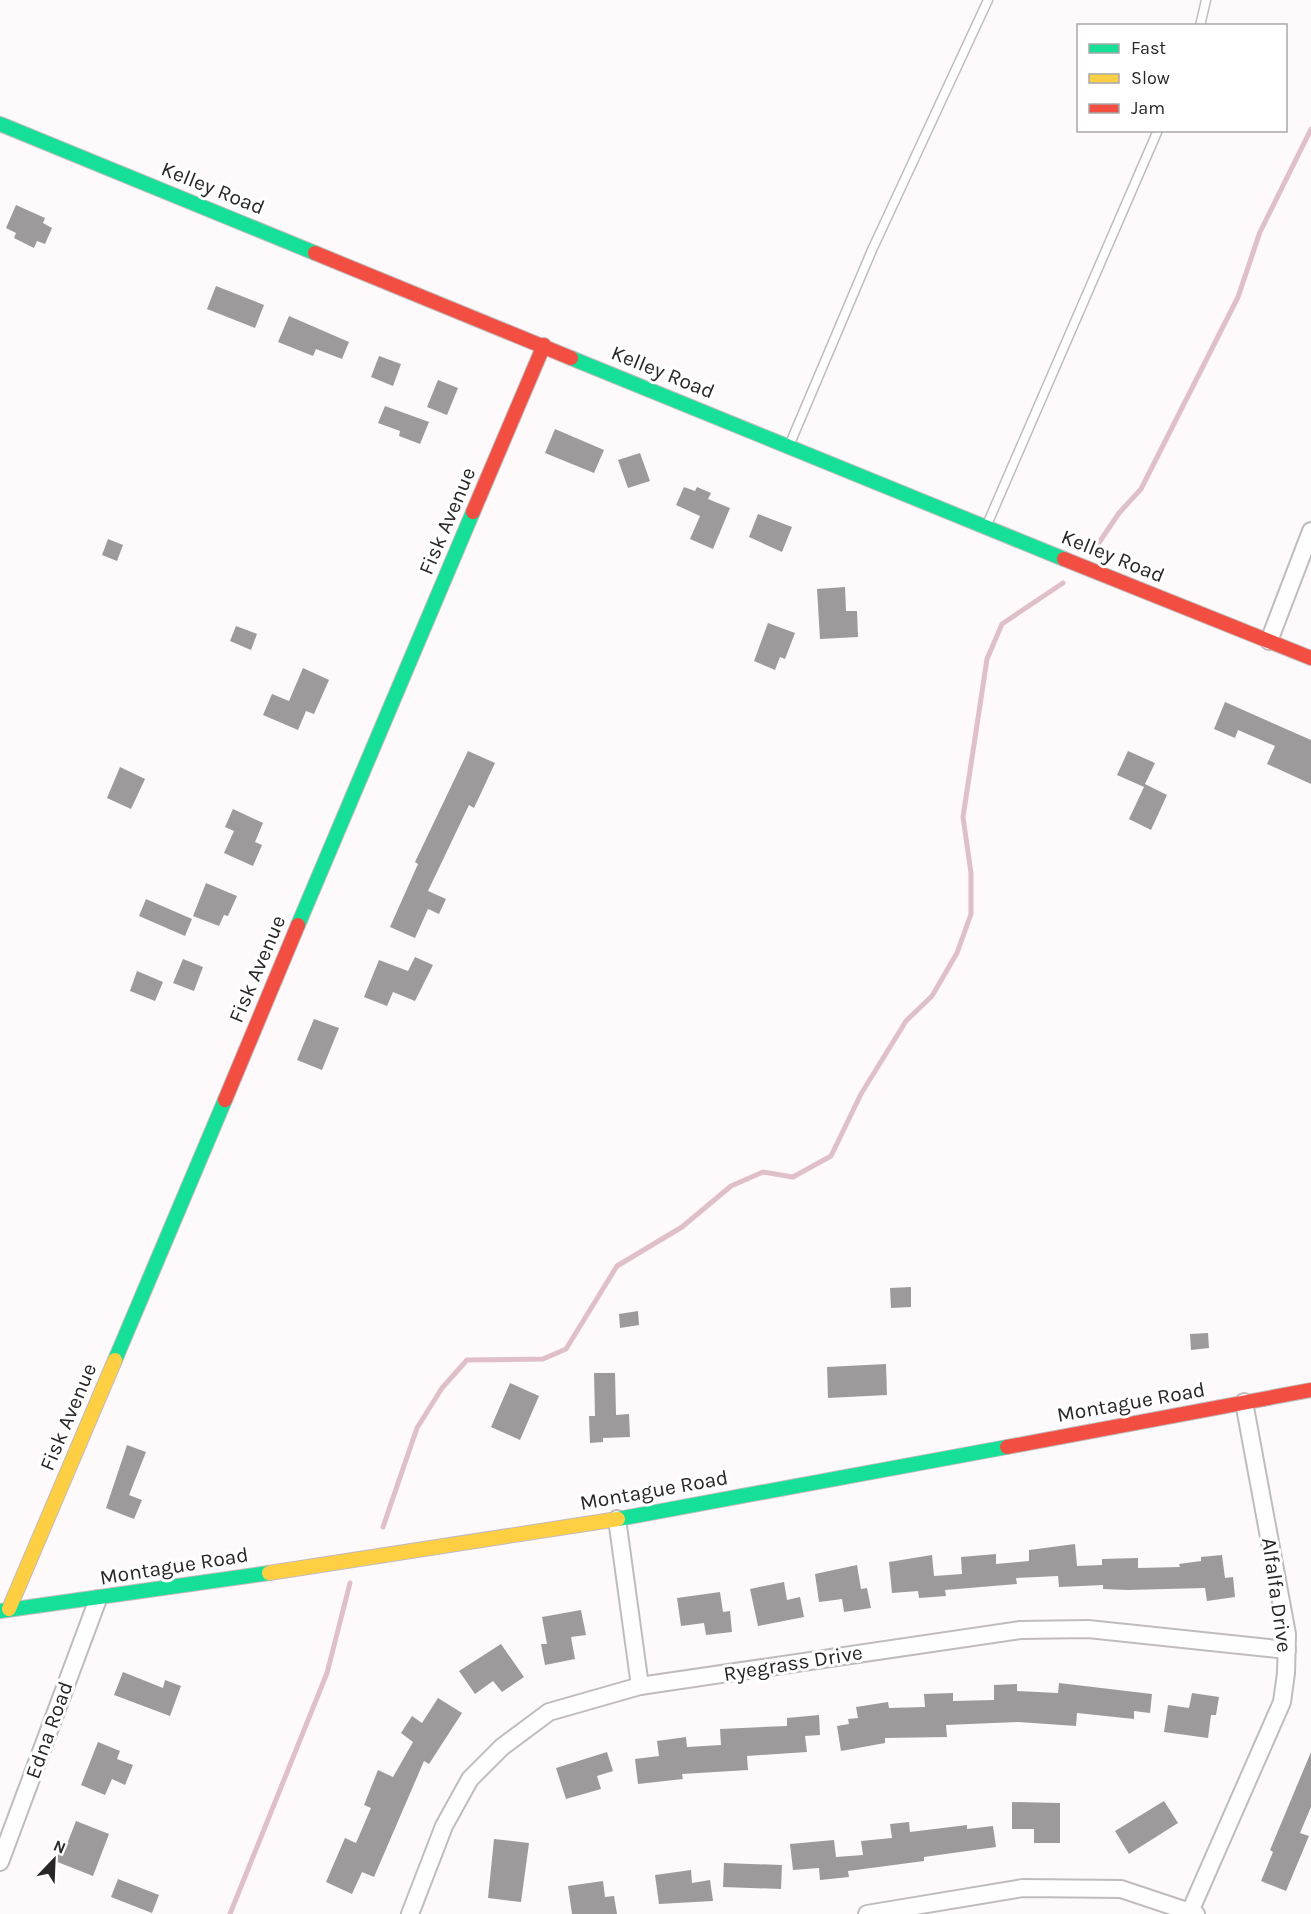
<svg xmlns="http://www.w3.org/2000/svg" width="1311" height="1914" viewBox="0 0 1311 1914" font-family="Karla,sans-serif">
<rect width="100%" height="100%" fill="#fef9fb"/>
<g fill="none" stroke-linecap="round" stroke-linejoin="round">
<g stroke="#dfc0c8" stroke-width="5">
<polyline points="1092,553 1119,513 1141,489 1238,297 1260,232 1311,129"/>
<polyline points="383,1527 417,1428 442,1388 467,1360 543,1359 566,1349 617,1266 682,1227 731,1186 763,1172 793,1177 831,1156 861,1094 906,1021 932,996 957,953 971,914 971,873 963,817 987,659 1002,624 1063,583"/>
<polyline points="230,1914 327,1673 350,1583"/>
</g>
</g>
<g fill="#9e9a9b">
<polygon points="16,205 45,218 43,223 52,228 45,244 37,241 34,248 14,238 16,233 6,228"/>
<polygon points="216,286 264,305 255,328 207,309"/>
<polygon points="289,316 349,342 342,359 316,349 313,356 278,342"/>
<polygon points="379,356 401,364 393,386 371,377"/>
<polygon points="438,380 458,388 447,415 427,407"/>
<polygon points="385,406 429,422 420,444 399,436 400,431 378,423"/>
<polygon points="555,429 604,450 594,473 545,453"/>
<polygon points="640,453 650,481 628,488 618,460"/>
<polygon points="684,487 695,491 697,487 711,493 708,499 730,508 713,549 690,539 700,516 676,505"/>
<polygon points="758,514 792,527 782,552 749,537"/>
<polygon points="108,539 123,545 117,561 102,555"/>
<polygon points="845,587 846,611 857,611 858,637 820,639 817,589"/>
<polygon points="768,623 795,633 785,659 780,657 775,670 754,661"/>
<polygon points="236,626 257,634 251,650 230,641"/>
<polygon points="303,668 329,680 314,714 306,711 298,730 263,715 272,694 289,701"/>
<polygon points="1225,702 1311,740 1311,784 1267,764 1275,746 1238,730 1235,738 1214,729"/>
<polygon points="468,751 495,763 474,808 469,805 428,891 446,899 439,914 428,909 415,938 390,927 418,864 415,862"/>
<polygon points="1128,751 1155,763 1145,784 1167,795 1151,830 1129,819 1144,787 1117,775"/>
<polygon points="120,767 145,779 131,809 107,798"/>
<polygon points="233,809 263,823 255,842 262,845 253,866 224,853 234,831 225,827"/>
<polygon points="206,883 237,896 228,916 224,915 219,926 193,916"/>
<polygon points="146,899 192,919 185,936 139,916"/>
<polygon points="415,957 433,965 415,1001 393,992 387,1006 364,997 379,960 408,971"/>
<polygon points="183,959 203,967 194,991 173,983"/>
<polygon points="137,971 163,982 155,1001 130,991"/>
<polygon points="314,1019 339,1028 322,1070 297,1060"/>
<polygon points="911,1287 911,1307 891,1308 890,1288"/>
<polygon points="638,1311 639,1325 620,1328 619,1314"/>
<polygon points="1208,1333 1209,1348 1191,1350 1190,1334"/>
<polygon points="886,1364 887,1395 828,1398 827,1367"/>
<polygon points="594,1373 615,1373 616,1415 629,1414 630,1437 603,1438 603,1442 590,1443 589,1416 595,1416"/>
<polygon points="510,1383 539,1396 520,1440 491,1427"/>
<polygon points="127,1445 146,1452 129,1495 142,1500 134,1519 106,1508"/>
<polygon points="1075,1544 1077,1566 1102,1565 1102,1559 1138,1558 1138,1568 1180,1567 1179,1564 1201,1561 1201,1557 1222,1555 1225,1578 1233,1577 1235,1597 1207,1601 1205,1588 1128,1590 1103,1589 1103,1585 1059,1587 1058,1576 1016,1578 1017,1584 945,1590 946,1596 919,1598 918,1591 892,1593 889,1562 932,1555 934,1576 962,1574 961,1557 996,1554 996,1564 1029,1561 1029,1550"/>
<polygon points="857,1565 861,1589 867,1588 871,1608 844,1612 842,1599 819,1602 815,1574"/>
<polygon points="784,1582 787,1600 800,1597 804,1617 758,1626 750,1589"/>
<polygon points="720,1592 723,1612 730,1611 732,1632 706,1635 704,1623 681,1626 677,1598"/>
<polygon points="581,1610 586,1635 571,1637 575,1659 545,1665 541,1644 547,1644 542,1617"/>
<polygon points="501,1644 524,1677 502,1692 493,1681 475,1694 459,1671"/>
<polygon points="123,1672 163,1688 165,1680 181,1686 170,1716 114,1695"/>
<polygon points="1059,1683 1152,1694 1150,1713 1134,1711 1134,1719 1077,1713 1076,1726 1018,1722 946,1725 947,1737 885,1738 885,1743 841,1751 837,1726 849,1724 848,1719 858,1718 856,1707 888,1702 889,1708 925,1707 924,1694 953,1693 953,1701 994,1700 994,1685 1017,1684 1017,1691 1058,1693"/>
<polygon points="1192,1693 1219,1697 1216,1715 1211,1715 1208,1738 1164,1732 1168,1705 1189,1708"/>
<polygon points="438,1698 462,1713 429,1764 424,1761 374,1877 362,1872 352,1894 326,1882 345,1838 356,1843 371,1808 364,1805 378,1770 393,1777 413,1742 401,1733 412,1716 422,1723"/>
<polygon points="819,1715 820,1735 805,1736 807,1752 747,1756 748,1770 682,1774 683,1779 638,1784 635,1759 659,1756 657,1741 686,1737 687,1747 721,1745 720,1729 787,1726 787,1718"/>
<polygon points="98,1742 120,1751 117,1759 133,1765 125,1785 112,1779 105,1795 81,1785"/>
<polygon points="607,1752 613,1771 597,1776 601,1789 566,1799 556,1768"/>
<polygon points="1311,1752 1311,1807 1300,1833 1309,1836 1286,1891 1261,1881 1273,1852 1270,1850"/>
<polygon points="1164,1801 1178,1823 1129,1854 1115,1831"/>
<polygon points="1012,1802 1060,1803 1060,1843 1034,1843 1034,1829 1012,1829"/>
<polygon points="76,1821 109,1834 93,1876 55,1861 63,1842 67,1844"/>
<polygon points="909,1822 910,1832 967,1825 967,1829 993,1826 996,1847 924,1857 924,1861 848,1871 849,1877 820,1880 819,1868 793,1870 790,1844 834,1840 836,1857 863,1855 861,1841 892,1838 890,1824"/>
<polygon points="494,1839 529,1843 521,1902 488,1898"/>
<polygon points="724,1863 782,1865 781,1889 723,1887"/>
<polygon points="691,1870 692,1883 710,1880 713,1901 659,1904 655,1875"/>
<polygon points="118,1879 159,1895 152,1913 111,1897"/>
<polygon points="603,1881 605,1897 614,1896 617,1914 572,1914 568,1886"/>
</g>
<g fill="none" stroke-linecap="round" stroke-linejoin="round">
<g stroke="#c0bcbd" stroke-width="11">
<g id="lane">
<polyline points="1200,26 1206,0"/>
<polyline points="789,446 872,250 988,0"/>
<polyline points="986,527 1158,130"/>
</g>
</g>
<g stroke="#c0bcbd" stroke-width="20">
<g id="street">
<polyline points="1269,641 1311,531"/>
<polyline points="617,1519 640,1686"/>
<polyline points="0,1862 98,1599"/>
<polyline points="410,1914 444,1826 470,1779 502,1747 549,1712 640,1686 1020,1630 1088,1629 1287,1650"/>
<polyline points="867,1914 1023,1888 1121,1889 1196,1914"/>
<polyline points="1189,1914 1282,1702 1286,1673 1287,1634 1244,1402"/>
</g>
</g>
<g stroke="#c0bcbd" stroke-width="16">
<g id="fast">
<polyline points="0,124 315,253"/>
<polyline points="571,358 1064,559"/>
<polyline points="298,925 473,512"/>
<polyline points="115,1360 225,1100"/>
<polyline points="618,1519 1007,1447"/>
<polyline points="0,1611 269,1573"/>
</g>
</g>
<g stroke="#c0bcbd" stroke-width="16">
<g id="slow">
<polyline points="269,1573 618,1519"/>
<polyline points="9,1609 115,1360"/>
</g>
</g>
<g stroke="#c0bcbd" stroke-width="16">
<g id="jam">
<polyline points="315,253 571,358"/>
<polyline points="473,512 544,345"/>
<polyline points="1064,559 1311,658"/>
<polyline points="225,1100 298,925"/>
<polyline points="1007,1447 1311,1390"/>
</g>
</g>
<use href="#lane" stroke="#fffefe" stroke-width="8"/>
<use href="#street" stroke="#fffefe" stroke-width="16"/>
<use href="#fast" stroke="#16e098" stroke-width="14"/>
<use href="#slow" stroke="#ffcf43" stroke-width="14"/>
<use href="#jam" stroke="#f24e42" stroke-width="14"/>
</g>
<g text-anchor="middle" stroke-width="6" stroke-linejoin="round" paint-order="stroke">
<g font-size="21" fill="#282626" stroke="#fff">
<text transform="translate(213 188) rotate(22)" y="7">Kelley Road</text>
<text transform="translate(663 372) rotate(22)" y="7">Kelley Road</text>
<text transform="translate(447 521) rotate(-67)" y="7">Fisk Avenue</text>
<text transform="translate(1113 556) rotate(22)" y="7">Kelley Road</text>
<text transform="translate(257 969) rotate(-67)" y="7">Fisk Avenue</text>
<text transform="translate(1131 1402) rotate(-10)" y="7">Montague Road</text>
<text transform="translate(68 1417) rotate(-67)" y="7">Fisk Avenue</text>
<text transform="translate(654 1490) rotate(-10)" y="7">Montague Road</text>
<text transform="translate(174 1566) rotate(-9)" y="7">Montague Road</text>
<text transform="translate(1277 1595) rotate(82)" y="7">Alfalfa Drive</text>
<text transform="translate(793 1663) rotate(-9)" y="7">Ryegrass Drive</text>
<text transform="translate(49 1730) rotate(-70)" y="7">Edna Road</text>
</g>
</g>
<rect x="1077" y="24" width="210" height="108" fill="#ffffff" stroke="#a9a8a8" stroke-width="1.5"/>
<rect x="1089" y="44" width="30" height="9" fill="#16e098" stroke="#a9a8a8" stroke-width="1.5"/>
<text x="1131" y="54" font-size="18" fill="#282626">Fast</text>
<rect x="1089" y="74" width="30" height="9" fill="#ffcf43" stroke="#a9a8a8" stroke-width="1.5"/>
<text x="1131" y="84" font-size="18" fill="#282626">Slow</text>
<rect x="1089" y="104" width="30" height="9" fill="#f24e42" stroke="#a9a8a8" stroke-width="1.5"/>
<text x="1131" y="114" font-size="18" fill="#282626">Jam</text>
<g transform="translate(54 1860) rotate(23)" stroke="#ffffff" stroke-width="4.5" paint-order="stroke">
<path d="M0-4.5L10 22L0 15L-10 22Z" fill="#282626"/>
<text y="-9" font-size="16" font-weight="bold" text-anchor="middle" fill="#282626">N</text>
</g>
</svg>
